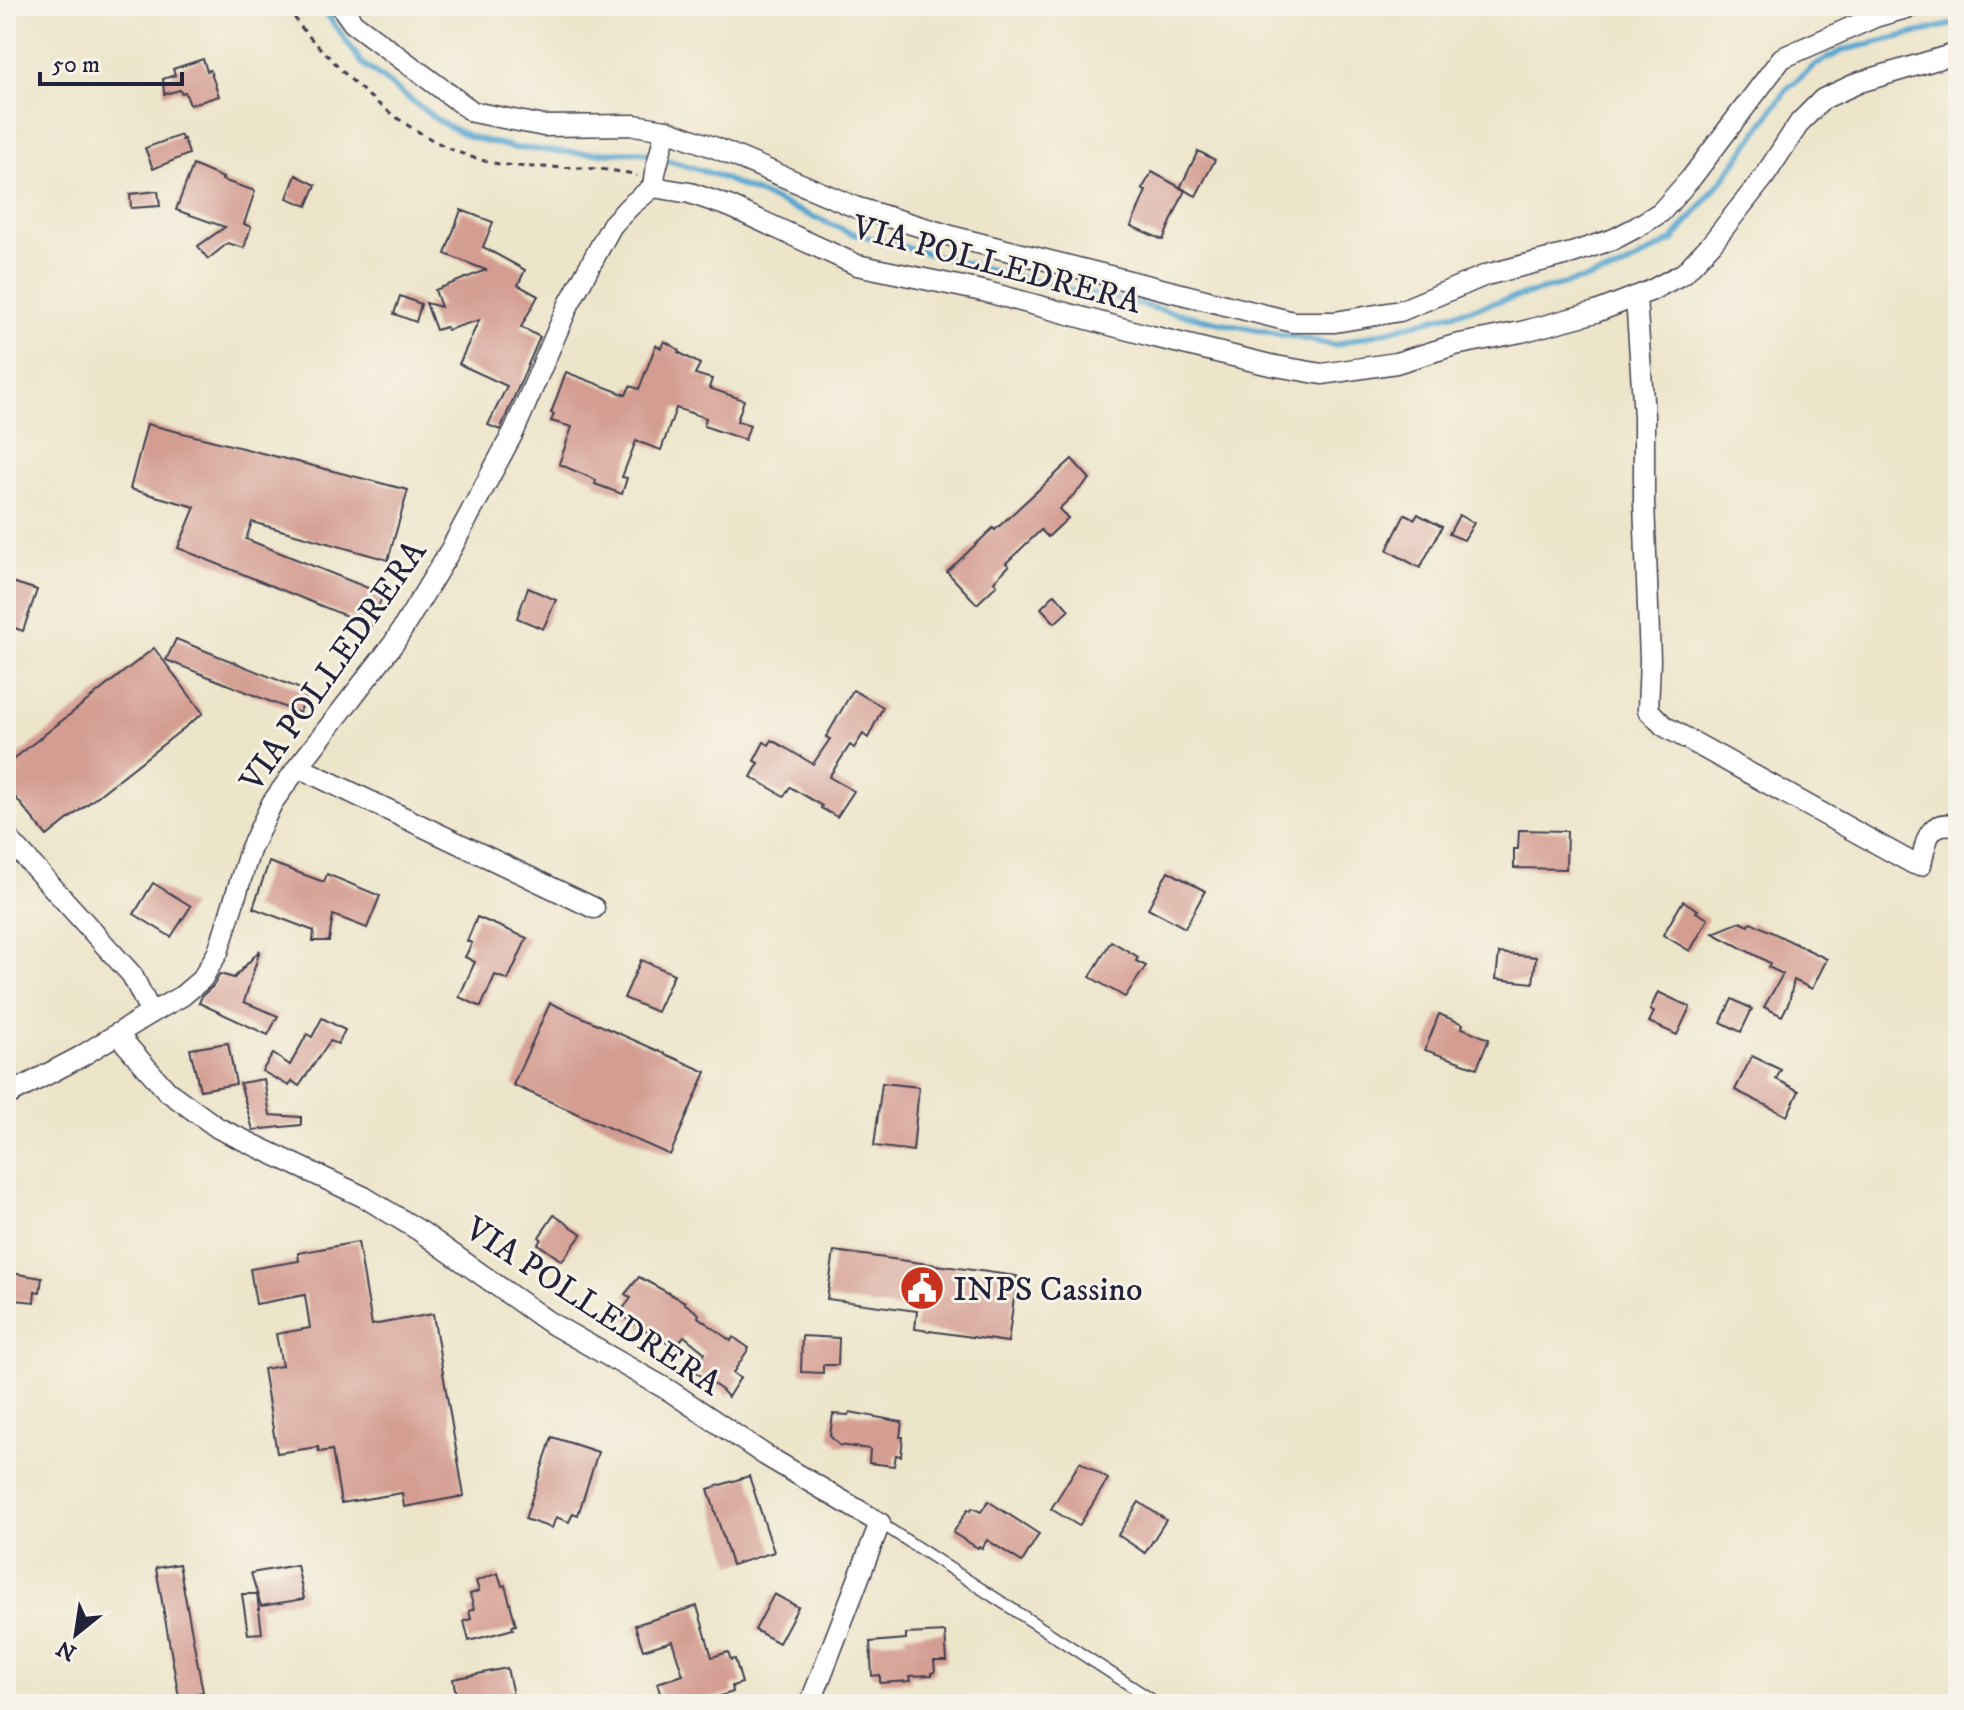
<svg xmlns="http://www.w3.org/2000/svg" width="1964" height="1710" viewBox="0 0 1964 1710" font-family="'IM FELL DW Pica',serif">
<rect width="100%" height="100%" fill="#f7f3e8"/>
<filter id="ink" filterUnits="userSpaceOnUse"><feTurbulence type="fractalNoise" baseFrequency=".0125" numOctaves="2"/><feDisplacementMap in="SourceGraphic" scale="16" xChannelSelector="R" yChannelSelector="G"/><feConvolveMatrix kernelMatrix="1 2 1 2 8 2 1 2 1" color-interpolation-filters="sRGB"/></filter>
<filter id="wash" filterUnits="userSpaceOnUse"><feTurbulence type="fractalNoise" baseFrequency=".006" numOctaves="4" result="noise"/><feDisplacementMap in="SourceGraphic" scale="32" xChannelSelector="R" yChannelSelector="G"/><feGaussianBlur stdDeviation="1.8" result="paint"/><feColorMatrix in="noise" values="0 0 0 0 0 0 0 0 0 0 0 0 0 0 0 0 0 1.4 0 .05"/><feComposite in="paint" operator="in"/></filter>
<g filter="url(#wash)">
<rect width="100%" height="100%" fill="#ede5ca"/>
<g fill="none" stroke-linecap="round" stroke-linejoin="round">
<polyline stroke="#54a4ce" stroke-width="6" points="321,6 362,63 440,122 470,137 515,148 580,153 641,152 713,174 851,233 1021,278 1217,322 1334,345 1618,270 1673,240 1728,173 1787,89 1815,65 1844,50 1958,23"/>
</g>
<g id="blocks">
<g fill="#d49d92">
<polygon points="203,59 207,71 210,70 219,96 190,105 185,92 181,93 180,90 164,94 163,79 175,75 173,69"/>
<polygon points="181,135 182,140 184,139 189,154 153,169 145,148"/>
<polygon points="1198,151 1215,160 1196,196 1180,188"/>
<polygon points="193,165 223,178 222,180 255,191 244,224 251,227 244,248 228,243 208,259 198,246 225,227 176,210"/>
<polygon points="1152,172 1185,190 1163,240 1131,226 1146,191 1142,189"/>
<polygon points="296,175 316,185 307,206 287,198"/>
<polygon points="158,191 160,206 131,208 130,194"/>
<polygon points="461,210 493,222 483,247 525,270 518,285 538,296 521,327 540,337 500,430 488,425 507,386 459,364 479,320 447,330 446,327 436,330 426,303 441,307 435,290 486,270 445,254"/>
<polygon points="400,296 421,304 416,322 394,314"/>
<polygon points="664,341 679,350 678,352 700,364 695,374 712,379 709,388 744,400 737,421 750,425 745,440 704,426 706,418 676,408 661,450 636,441 622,477 627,478 622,494 595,484 596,480 559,464 572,427 551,421 554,414 551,413 566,372 626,395 630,386 639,389 656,345 661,348"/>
<polygon points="147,424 408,490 388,560 252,522 246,539 383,594 371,626 178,548 195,507 130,489"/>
<polygon points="1072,459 1090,479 1059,509 1068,518 1048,537 1041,530 1006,563 1009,566 994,581 997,585 977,604 947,572 993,528 995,530"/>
<polygon points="1405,514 1415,519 1418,514 1442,527 1420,568 1387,550"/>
<polygon points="1459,515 1474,523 1464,540 1449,534"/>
<polygon points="6,580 37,590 23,631 6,625"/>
<polygon points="528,588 556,600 543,629 517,618"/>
<polygon points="1055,594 1069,610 1055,623 1041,608"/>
<polygon points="176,639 308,692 299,713 166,660"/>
<polygon points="154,648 203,713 47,836 6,786 6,765"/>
<polygon points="853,690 883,707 868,738 863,734 854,748 850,745 829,777 854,791 837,817 821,808 822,806 790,787 784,796 751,777 759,763 754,761 764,742 769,745 772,740 813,764 830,739 826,737"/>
<polygon points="1519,830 1567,831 1566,869 1514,868 1514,849 1518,849"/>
<polygon points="269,862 324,882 327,874 380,896 367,928 333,915 329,941 313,941 314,931 253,908"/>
<polygon points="1168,871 1205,891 1185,928 1148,908"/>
<polygon points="153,883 191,906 171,937 134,914"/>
<polygon points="1683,901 1698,910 1696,912 1708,919 1690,951 1663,935"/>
<polygon points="477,917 527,938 508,980 495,975 481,1007 459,997 475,962 465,957 472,943 467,941"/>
<polygon points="1740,922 1749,926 1751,922 1827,959 1812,989 1794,980 1789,1002 1782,1016 1764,1007 1783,974 1768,967 1770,963 1713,933"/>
<polygon points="1111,941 1138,957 1136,961 1146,966 1125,997 1090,977"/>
<polygon points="260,950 244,1002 278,1016 268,1035 199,1003 202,996 213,986 220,974 234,978"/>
<polygon points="1499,953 1536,957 1533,983 1496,979"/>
<polygon points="641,960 674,974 657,1012 624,998"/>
<polygon points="1658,992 1690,1007 1677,1035 1649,1022 1654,1012 1650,1010"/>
<polygon points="1732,999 1752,1009 1741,1032 1721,1022"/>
<polygon points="550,1003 706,1072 670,1155 513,1085"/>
<polygon points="1439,1014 1463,1024 1462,1028 1489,1039 1477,1068 1425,1050"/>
<polygon points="322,1018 345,1030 338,1044 330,1041 299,1086 292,1081 289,1086 262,1071 273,1054 290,1065 307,1034 312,1037"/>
<polygon points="228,1043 236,1084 200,1090 190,1049"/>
<polygon points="1752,1056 1781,1070 1776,1079 1799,1091 1787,1116 1735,1090"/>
<polygon points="264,1079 270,1115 301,1117 301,1125 253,1130 240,1083"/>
<polygon points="882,1083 919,1087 913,1151 874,1146"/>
<polygon points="554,1215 582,1234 562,1261 538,1244 541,1239 539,1237"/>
<polygon points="358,1242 372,1325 433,1314 464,1496 404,1507 402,1493 341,1503 332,1450 319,1452 318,1447 277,1453 263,1369 282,1366 276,1334 310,1328 305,1295 256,1304 250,1269 299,1261 298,1253"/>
<polygon points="834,1251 1017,1276 1008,1342 915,1329 917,1311 827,1299"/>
<polygon points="6,1272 42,1278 40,1292 35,1291 34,1302 6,1299"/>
<polygon points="639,1277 685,1302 684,1303 699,1314 698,1317 731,1341 733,1337 749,1348 733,1373 740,1378 728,1397 722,1390 694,1371 705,1353 684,1336 675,1348 619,1314 631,1298 625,1294"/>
<polygon points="802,1336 839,1338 838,1365 823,1365 823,1373 801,1372"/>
<polygon points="850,1412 902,1422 900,1437 903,1437 901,1456 896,1455 894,1466 869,1463 870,1449 839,1445 830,1436 833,1414 848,1415"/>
<polygon points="552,1437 598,1452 578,1515 573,1513 569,1522 556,1517 552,1528 525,1519"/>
<polygon points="1080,1462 1108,1479 1079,1526 1051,1509"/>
<polygon points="749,1476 774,1552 732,1565 708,1489"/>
<polygon points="988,1501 1039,1534 1022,1562 987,1540 982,1548 979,1546 978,1548 953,1533 968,1509 970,1511 972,1508 981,1512"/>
<polygon points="1139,1502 1166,1520 1145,1553 1118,1535"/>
<polygon points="179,1564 203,1692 179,1697 156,1568"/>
<polygon points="297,1565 304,1599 261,1606 251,1573"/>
<polygon points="498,1573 502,1586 505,1585 516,1625 512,1626 513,1629 469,1641 464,1621 471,1619 469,1611 474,1609 470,1594 479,1591 476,1581"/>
<polygon points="242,1594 257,1594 262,1633 248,1634"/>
<polygon points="774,1594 798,1607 779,1643 755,1630"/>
<polygon points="697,1606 712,1657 728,1652 731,1660 735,1659 742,1683 732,1686 733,1692 695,1704 670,1704 669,1700 663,1702 657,1683 683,1675 672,1641 643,1650 635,1625"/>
<polygon points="945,1632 947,1661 934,1661 935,1672 932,1673 932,1675 910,1676 911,1681 880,1683 880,1675 872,1676 870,1642 906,1639 906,1634"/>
<polygon points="507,1668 515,1704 458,1704 453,1679"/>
</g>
</g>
</g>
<g filter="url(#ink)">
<use href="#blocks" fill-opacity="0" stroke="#403f50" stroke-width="2"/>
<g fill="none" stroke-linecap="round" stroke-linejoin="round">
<g stroke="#403f50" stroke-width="13">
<polyline id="service" points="880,1523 1151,1699 1154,1704"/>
</g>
<g stroke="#403f50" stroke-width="23">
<g id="minor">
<polyline points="341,6 353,23 473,112 544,126 634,125 666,130 716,148 855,207 958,238 1293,322 1335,322 1400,311 1486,275 1572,253 1614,239 1637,227 1661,212 1692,177 1782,58 1875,17 1914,6"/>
<polyline points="653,187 655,173 666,130"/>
<path d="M1636,297L1644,416V502L1650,660L1648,710L1664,726L1914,864L1921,865C1926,841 1928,818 1958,826"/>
<polyline points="298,767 594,908"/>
<polyline points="6,836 132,975 151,1013"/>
<polyline points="117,1034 167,1091 218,1128 364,1197 420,1231 547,1321 670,1391 765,1455 880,1523 810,1704"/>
<polyline points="6,1096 80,1057 151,1013 182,996 202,979 218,952 250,850 272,803 298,767 394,643 451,549 514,431 569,304 612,225 630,206 653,187 690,193 731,207 857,265 987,292 1151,336 1270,365 1322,374 1396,363 1455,345 1521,332 1596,312 1650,291 1684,273 1712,243 1764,177 1800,122 1823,99 1860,82 1958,53"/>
</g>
</g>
<path stroke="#403f50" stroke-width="3" stroke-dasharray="6 6" stroke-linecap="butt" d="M289,6C297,28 319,46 335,63C373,106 441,155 499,164C532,169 565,166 597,169C609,170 622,172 634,174L637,176"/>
<use href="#service" stroke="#fff" stroke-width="10"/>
<use href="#minor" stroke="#fff" stroke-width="20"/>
</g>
</g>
<defs>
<g id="civic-disc" transform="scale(2.3)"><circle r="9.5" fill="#c8321e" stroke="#f7f3e8"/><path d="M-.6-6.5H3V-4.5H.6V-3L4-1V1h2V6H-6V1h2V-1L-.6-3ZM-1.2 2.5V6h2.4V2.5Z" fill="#fff"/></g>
</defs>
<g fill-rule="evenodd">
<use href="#civic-disc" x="922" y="1288"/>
</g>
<g text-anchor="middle" stroke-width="6" stroke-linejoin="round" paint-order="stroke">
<g font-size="34" fill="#22223b" stroke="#f7f3e8">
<text transform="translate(997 263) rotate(15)" y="12">VIA POLLEDRERA</text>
<text transform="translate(332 665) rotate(-55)" y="12">VIA POLLEDRERA</text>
<text transform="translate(594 1305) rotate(33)" y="12">VIA POLLEDRERA</text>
</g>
<g font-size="34" fill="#22223b" stroke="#f7f3e8" text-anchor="start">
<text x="953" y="1300">INPS Cassino</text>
</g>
</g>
<rect width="1964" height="1710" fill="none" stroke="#f7f3e8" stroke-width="32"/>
<g transform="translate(76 1634) rotate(210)" stroke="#f7f3e8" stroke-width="6" paint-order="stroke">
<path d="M0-6L14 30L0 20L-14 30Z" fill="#22223b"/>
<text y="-12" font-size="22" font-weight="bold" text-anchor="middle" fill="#22223b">N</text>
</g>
<path d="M40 72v12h142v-12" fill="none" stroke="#22223b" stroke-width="4"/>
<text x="52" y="72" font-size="24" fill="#22223b" stroke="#f7f3e8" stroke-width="6" paint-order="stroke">50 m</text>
</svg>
